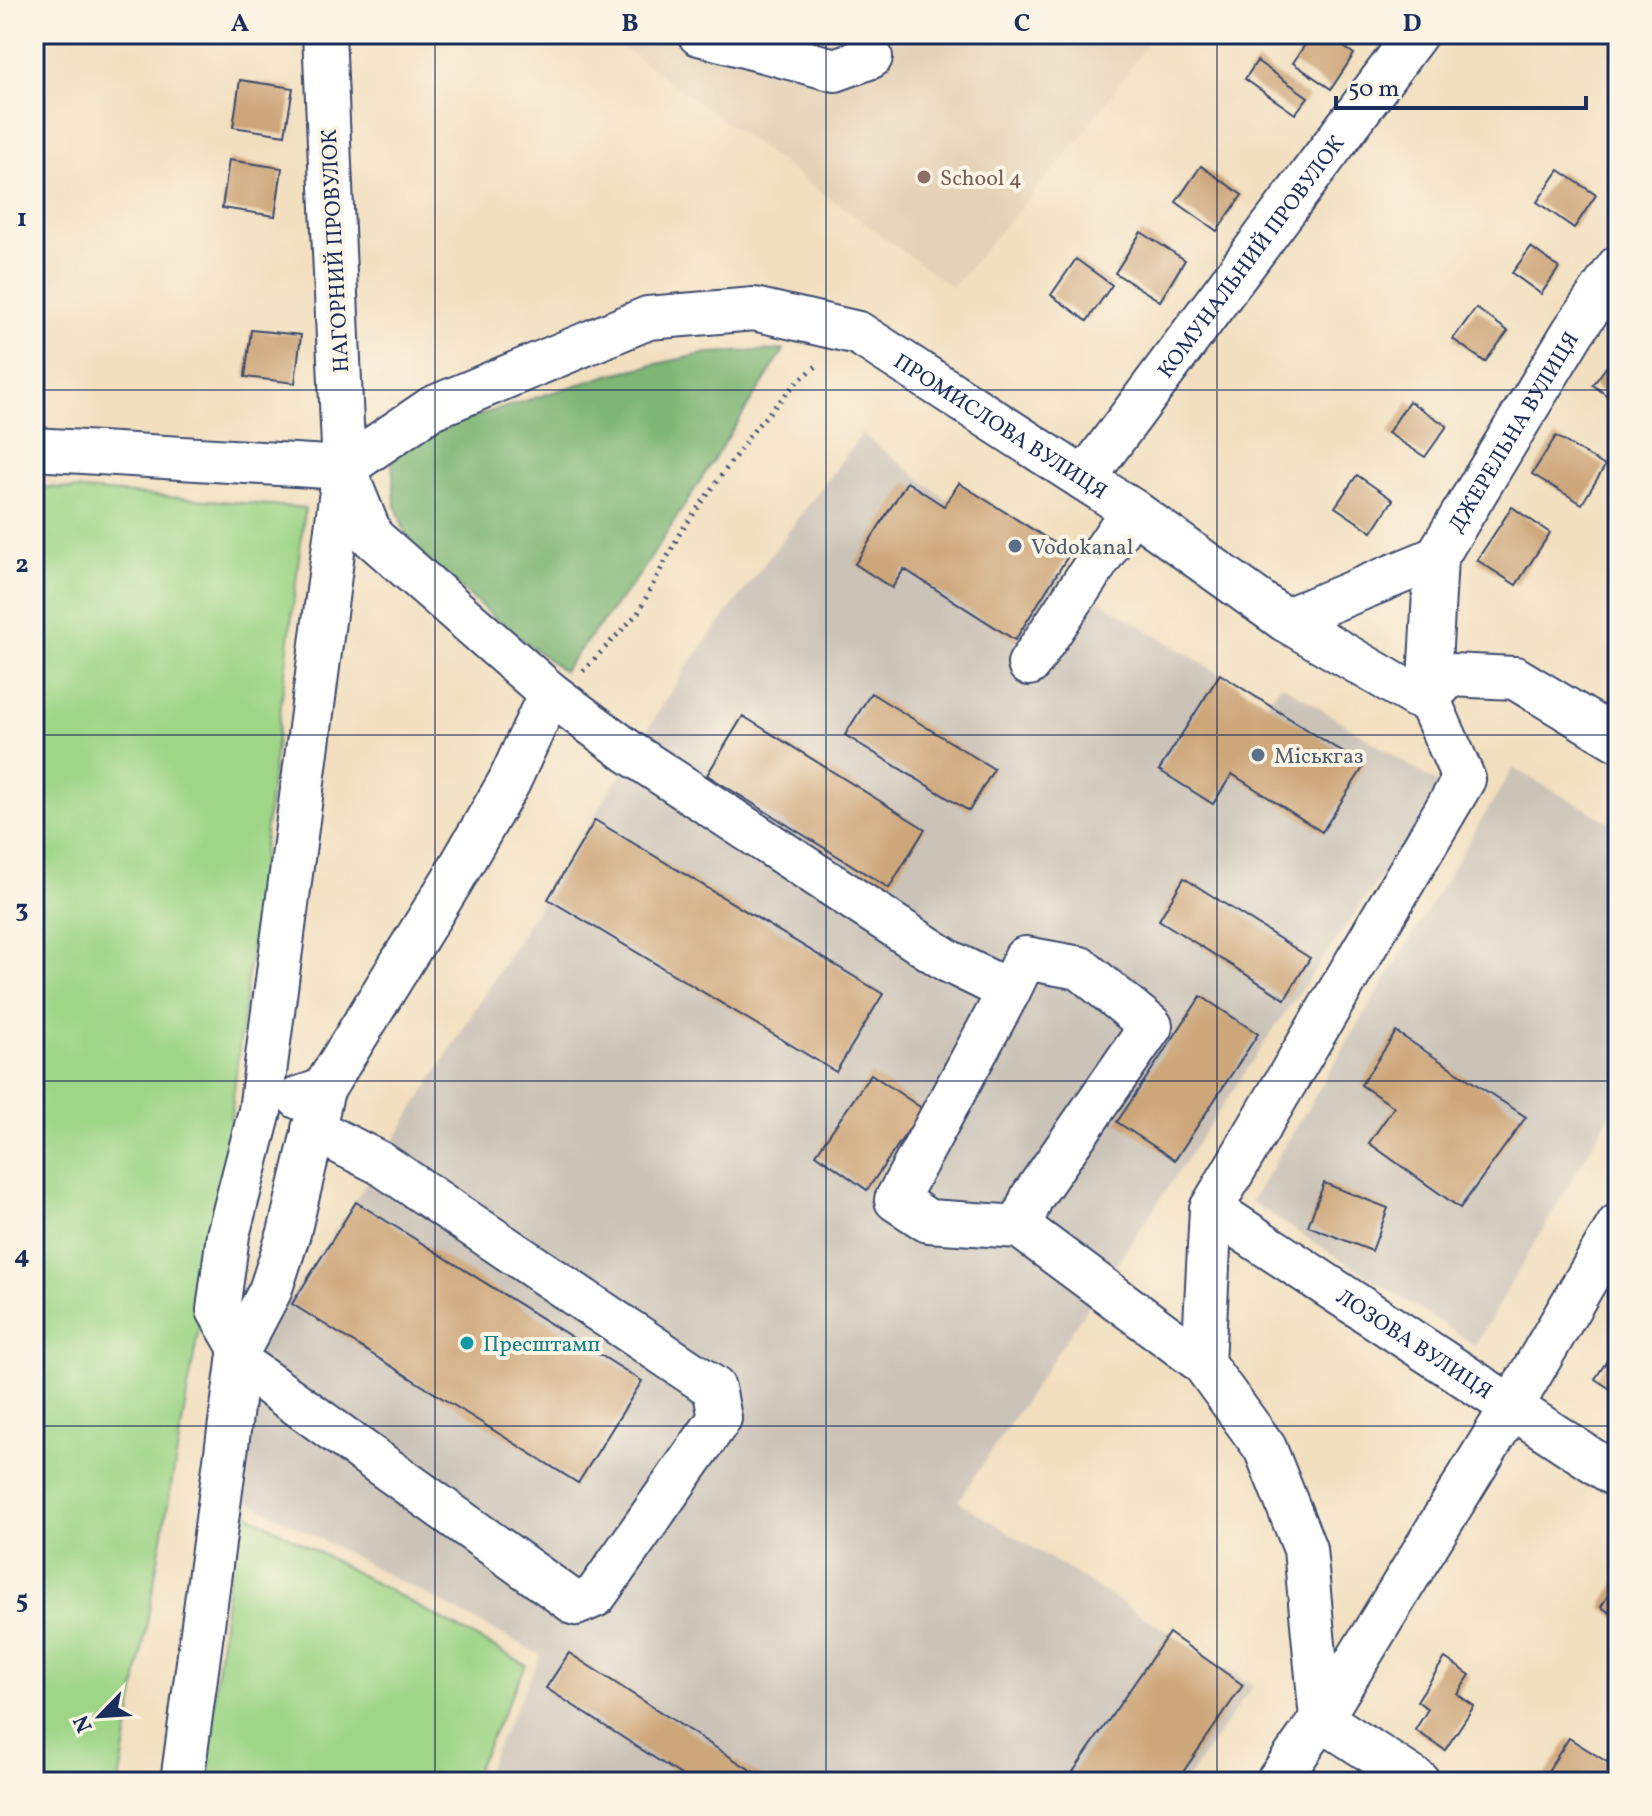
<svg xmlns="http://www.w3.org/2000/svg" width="1652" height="1816" viewBox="0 0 1652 1816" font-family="Vollkorn,serif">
<rect width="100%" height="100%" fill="#fcf5e5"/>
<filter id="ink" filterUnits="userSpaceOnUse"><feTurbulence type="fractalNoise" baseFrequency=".0125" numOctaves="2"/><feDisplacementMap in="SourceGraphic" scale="16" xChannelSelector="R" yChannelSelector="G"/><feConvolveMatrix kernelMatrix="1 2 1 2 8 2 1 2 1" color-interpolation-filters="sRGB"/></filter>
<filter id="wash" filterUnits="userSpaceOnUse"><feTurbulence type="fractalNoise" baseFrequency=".006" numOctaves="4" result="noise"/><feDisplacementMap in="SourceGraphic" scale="32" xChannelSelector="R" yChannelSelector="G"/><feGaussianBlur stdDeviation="1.8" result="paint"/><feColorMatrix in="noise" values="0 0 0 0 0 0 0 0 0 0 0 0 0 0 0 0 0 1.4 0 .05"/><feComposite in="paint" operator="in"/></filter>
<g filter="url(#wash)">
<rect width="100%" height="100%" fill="#f2dfbf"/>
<polygon fill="#e4d1b6" points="604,34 1154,34 1079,140 952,287"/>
<g fill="#cbc3b8">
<polygon points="862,434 947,500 959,483 1069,553 1057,574 1266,703 1282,684 1443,787 1271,1033 958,1501 1253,1685 1185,1782 480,1782 541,1655 246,1500 257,1348 389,1149 685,669"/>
<polygon points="1513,768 1618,827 1618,1101 1475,1345 1251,1202"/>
</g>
<g fill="#9ed587" stroke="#5c8272" stroke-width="2">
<polygon points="34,486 305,508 219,1213 119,1782 34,1782"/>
<polygon points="237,1508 526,1665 470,1782 204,1782"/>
</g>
<polygon fill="#7eb674" stroke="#4c7269" stroke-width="2" points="784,350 641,573 563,671 496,619 408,542 395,503 392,461 413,442 454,423 612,374 707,353"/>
<g id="blocks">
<g fill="#cda679">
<polygon points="206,34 256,34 255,43 205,38"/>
<polygon points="1312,34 1325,34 1354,54 1331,89 1293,63"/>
<polygon points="1257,61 1308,97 1295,114 1245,79"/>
<polygon points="240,80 293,88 285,135 233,127"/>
<polygon points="229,160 282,168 275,216 222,208"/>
<polygon points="1201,166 1242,195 1217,231 1176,202"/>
<polygon points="1559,170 1596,195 1574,228 1537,202"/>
<polygon points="1141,232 1185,260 1160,301 1115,273"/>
<polygon points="1531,247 1559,268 1541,294 1512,273"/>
<polygon points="1076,259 1112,285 1087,321 1051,295"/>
<polygon points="1476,308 1508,331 1485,362 1453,339"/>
<polygon points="251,330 301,335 295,383 245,377"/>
<polygon points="1613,358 1618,362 1618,404 1593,385"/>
<polygon points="1409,401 1447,426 1425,457 1388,433"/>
<polygon points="1556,436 1605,466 1582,504 1532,474"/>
<polygon points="1357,475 1393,500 1372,532 1335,507"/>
<polygon points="907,482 944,506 959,483 1070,553 1015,640 904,569 892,588 855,564"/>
<polygon points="1512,507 1550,533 1516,585 1477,560"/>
<polygon points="1220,674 1364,766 1322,832 1232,774 1213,804 1159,770"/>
<polygon points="871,693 994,769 969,811 845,735"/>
<polygon points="743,716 925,829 889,888 707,775"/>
<polygon points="595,820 883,994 836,1072 548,899"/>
<polygon points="1184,878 1310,958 1285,999 1159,920"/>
<polygon points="1201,996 1258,1034 1175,1160 1117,1122"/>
<polygon points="1396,1032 1526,1117 1460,1208 1369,1143 1394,1107 1361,1085"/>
<polygon points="871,1074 923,1109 867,1190 816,1154"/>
<polygon points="1324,1183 1388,1208 1372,1251 1308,1226"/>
<polygon points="356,1202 642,1381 578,1483 292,1304"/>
<polygon points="1618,1344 1618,1394 1595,1379"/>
<polygon points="1618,1579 1618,1618 1601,1607"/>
<polygon points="1169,1633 1243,1685 1176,1782 1066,1782"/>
<polygon points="569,1653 769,1782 692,1782 546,1688"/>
<polygon points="1445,1658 1470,1675 1457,1694 1474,1706 1445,1750 1415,1730 1428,1709 1417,1701"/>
<polygon points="1569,1738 1618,1769 1615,1782 1541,1782"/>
</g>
</g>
</g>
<g filter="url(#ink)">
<use href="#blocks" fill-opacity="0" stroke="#3b496d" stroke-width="2"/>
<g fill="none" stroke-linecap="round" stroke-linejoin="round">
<g stroke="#3b496d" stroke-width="46">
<g id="minor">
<polyline points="699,34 835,70 871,57"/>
<polyline points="34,449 344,468"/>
<polyline points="344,468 372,537 550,693 629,752 948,961 1009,991 896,1200 928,1221 1020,1227 1203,1363 1265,1448 1305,1549 1321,1719"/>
<path id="s1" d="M344,468L432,408L648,318L754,309L858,333L1132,510L1285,620L1417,697L1428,698L1450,675L1515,678L1618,740"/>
<path id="s2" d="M1084,479L1416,34"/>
<polyline points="1285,620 1436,558"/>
<polyline points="1029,664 1132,510"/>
<polyline points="1009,991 1025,958 1080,968 1151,1026 1032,1197 1020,1227"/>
<polyline points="299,1098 323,1090 453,879 509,782 550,693"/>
<path id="s3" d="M1211,1209L1618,1477"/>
<polyline points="240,1348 218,1310 228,1235 260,1111 344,468 324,34"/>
<polyline points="238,1362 576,1604 595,1596 720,1418 714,1388 380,1163 313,1129"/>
<path id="s4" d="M1203,1363L1211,1209L1464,779L1428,698L1436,558L1573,332L1618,267"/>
<polyline points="1321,1719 1419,1782"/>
<polyline points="182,1782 240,1348 270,1291 289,1233 323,1090"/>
<polyline points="1277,1782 1321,1719 1511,1408 1618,1225"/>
</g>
</g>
<polyline stroke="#3b496d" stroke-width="5" stroke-dasharray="2 6" stroke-linecap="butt" points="583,671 638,613 680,533 757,426 797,382 819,364"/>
<use href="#minor" stroke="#fff" stroke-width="42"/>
</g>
</g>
<path fill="none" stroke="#1b2f5e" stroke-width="2" stroke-opacity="0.55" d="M435,34V1782M826,34V1782M1217,34V1782M34,390H1618M34,735H1618M34,1081H1618M34,1426H1618"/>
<circle fill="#8d6e63" stroke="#fcf5e5" stroke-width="3" cx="924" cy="177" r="8"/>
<g fill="#5c6f8a" stroke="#fcf5e5" stroke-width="3">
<circle cx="1015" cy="546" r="8"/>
<circle cx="1258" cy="755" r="8"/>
</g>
<circle fill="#0f9aa8" stroke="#fcf5e5" stroke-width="3" cx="467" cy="1343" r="8"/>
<g text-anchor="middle" stroke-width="8" stroke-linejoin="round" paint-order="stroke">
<g font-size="22" fill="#785e54" stroke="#fcf5e5" text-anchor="start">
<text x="940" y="185">School 4</text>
</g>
<g font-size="22" fill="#1b2f5e" stroke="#fcf5e5">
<text transform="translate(334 251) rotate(-93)" y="8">НАГОРНИЙ ПРОВУЛОК</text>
<text dy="8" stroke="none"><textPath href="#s2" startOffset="278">КОМУНАЛЬНИЙ ПРОВУЛОК</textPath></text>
<text dy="8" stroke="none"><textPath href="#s1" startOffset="724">ПРОМИСЛОВА ВУЛИЦЯ</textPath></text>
<text dy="8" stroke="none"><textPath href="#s4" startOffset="1030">ДЖЕРЕЛЬНА ВУЛИЦЯ</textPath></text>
<text dy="8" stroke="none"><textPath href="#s3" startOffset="244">ЛОЗОВА ВУЛИЦЯ</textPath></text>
</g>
<g font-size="22" fill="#4e5e75" stroke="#fcf5e5" text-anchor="start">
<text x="1031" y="554">Vodokanal</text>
<text x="1274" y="763">Міськгаз</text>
</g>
<g font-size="22" fill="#0d838f" stroke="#fcf5e5" text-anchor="start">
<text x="483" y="1351">Пресштамп</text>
</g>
</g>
<rect width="1652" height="1816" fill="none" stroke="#fcf5e5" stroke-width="88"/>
<g transform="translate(100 1716) rotate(245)" stroke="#fcf5e5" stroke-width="6" paint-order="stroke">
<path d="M0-6L14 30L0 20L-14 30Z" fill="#1b2f5e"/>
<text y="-12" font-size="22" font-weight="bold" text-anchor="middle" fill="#1b2f5e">N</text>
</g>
<path d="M1336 96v12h250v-12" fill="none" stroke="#1b2f5e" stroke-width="4"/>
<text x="1348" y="96" font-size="24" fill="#1b2f5e" stroke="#fcf5e5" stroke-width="6" paint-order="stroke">50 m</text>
<rect x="44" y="44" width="1564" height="1728" fill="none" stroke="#1b2f5e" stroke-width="3"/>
<g font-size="26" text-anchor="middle" font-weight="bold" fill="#1b2f5e">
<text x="240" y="31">A</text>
<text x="630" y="31">B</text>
<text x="1022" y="31">C</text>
<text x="1412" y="31">D</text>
<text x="22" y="226">1</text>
<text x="22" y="572">2</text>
<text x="22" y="917">3</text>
<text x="22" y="1263">4</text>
<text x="22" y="1608">5</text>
</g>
</svg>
